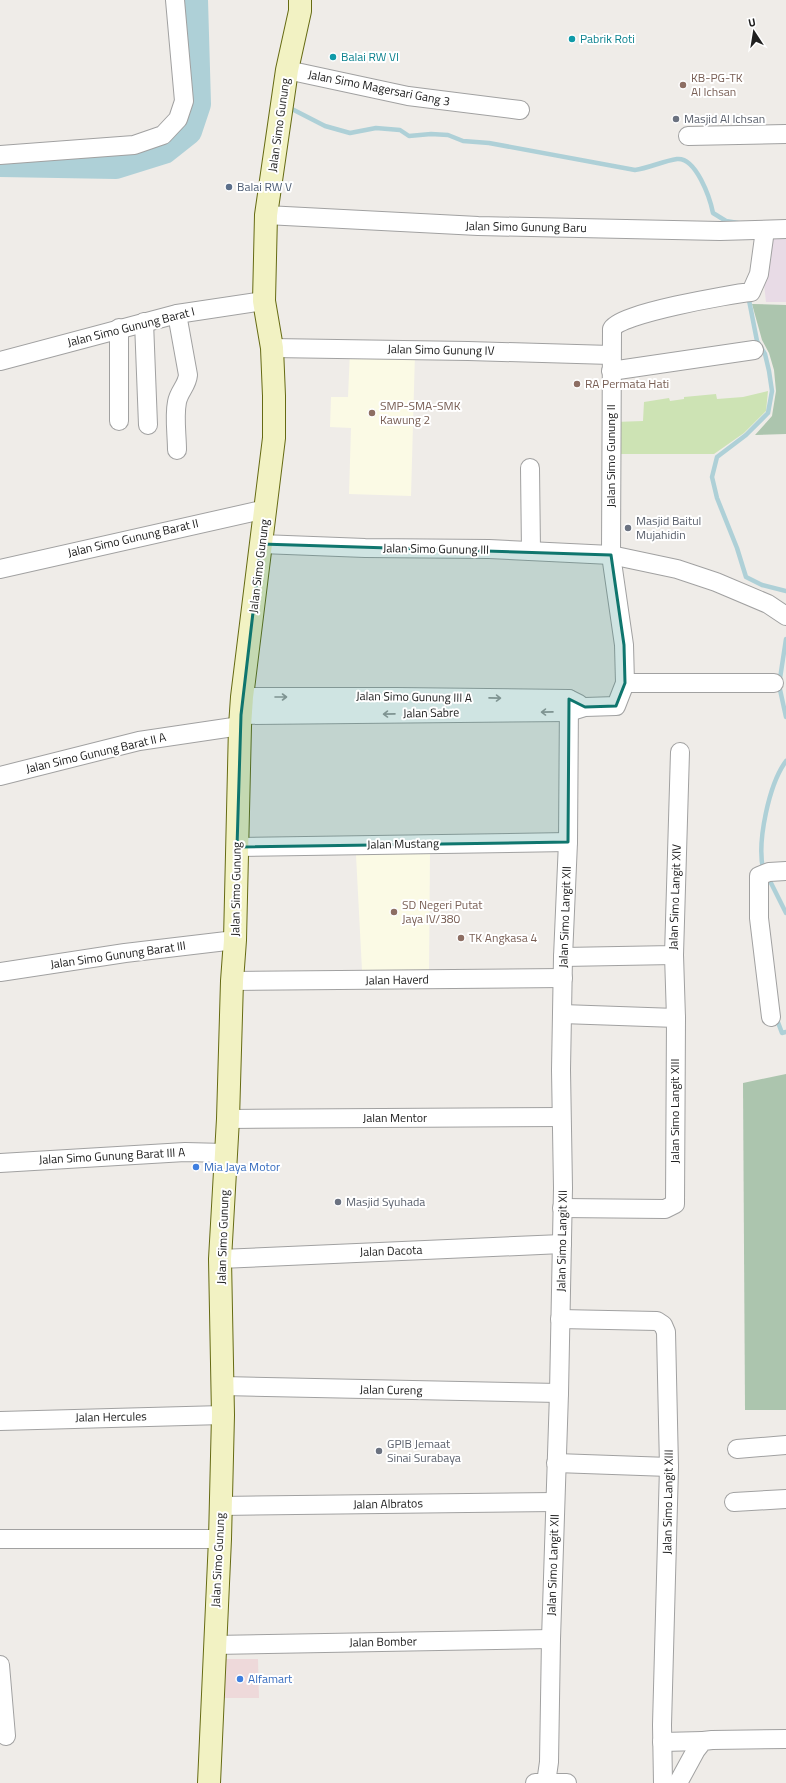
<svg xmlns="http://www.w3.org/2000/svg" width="786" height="1783" viewBox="0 0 786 1783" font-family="'Titillium Web',sans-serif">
<rect width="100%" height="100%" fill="#efece8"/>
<polygon fill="#eed9da" points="222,1659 258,1659 259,1698 223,1698"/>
<polygon fill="#e8dbe6" points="786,231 786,302 766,302 763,275 767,232"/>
<g fill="#fbfae5">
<polygon points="350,351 415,353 411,496 349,494 351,428 330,427 331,397 348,397"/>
<polygon points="430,852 429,971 362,970 356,855"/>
</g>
<polygon fill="#cde3b4" points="768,391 766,411 744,433 714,454 614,454 615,422 643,421 644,402 669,398 670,401 684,399 684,397 716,394 717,399 743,397"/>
<g fill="#acc5ae">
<polygon points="752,304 786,305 786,434 755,435 772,416 776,391 774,370 769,353 762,340"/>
<polygon points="786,1074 786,1410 745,1410 743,1083"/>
</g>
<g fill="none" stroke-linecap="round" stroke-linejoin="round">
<g stroke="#aed0d7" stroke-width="4.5">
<path d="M288,107L325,126L350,133L376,128L400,130L409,136L431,134L448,135L463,141L489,143L635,170C649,168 663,161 677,159C696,157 710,198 713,213L726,221L738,223"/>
<polyline points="748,295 757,341 765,354 769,371 772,391 768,413 746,435 717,457 712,477 717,498 737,548 746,577 762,585 786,591"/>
<polyline points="786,639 779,685 786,717"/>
<path d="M763,869C757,841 769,784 786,761"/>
<polyline points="768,877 786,913"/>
<polyline points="776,1017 782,1033 786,1032"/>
</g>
<polyline stroke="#aed0d7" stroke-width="28" points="0,163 116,165 164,150 188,131 197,104 194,0"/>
<g stroke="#a1a1a1" stroke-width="20">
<g id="street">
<polyline points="287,70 408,96 520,110"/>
<polyline points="688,136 786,134"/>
<polyline points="0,155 134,145 163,135 178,119 184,101 175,0"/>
<polyline points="266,215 478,226 720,231 786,229"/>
<path d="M177,314L188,375C187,386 179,391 177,402C174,417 177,435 177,450"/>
<polyline points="144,322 148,425"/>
<polyline points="119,328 119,421"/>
<polyline points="272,348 468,351 611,355"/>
<polyline points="0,361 177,314 264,301"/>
<polyline points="611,371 754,350"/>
<polyline points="530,468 531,551"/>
<polyline points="261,544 365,548 489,549 611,555 677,569 716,582 768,604 786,616"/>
<polyline points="0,569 266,509"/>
<polyline points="625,683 774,683"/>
<polyline points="242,697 397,697 569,699 579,704"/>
<path d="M241,715L569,712L585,707L616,706L625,683L624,645L611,555L612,329C617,314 731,294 751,292L759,274L765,230"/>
<polyline points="0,776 139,741 240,726"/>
<polyline points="237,847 568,842"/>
<polyline points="674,955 676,1018"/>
<polyline points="563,957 674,955 680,752"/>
<polyline points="0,972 125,953 235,940"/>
<polyline points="232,981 563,978"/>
<polyline points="562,1014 676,1018 675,1204 665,1209 562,1208"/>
<polyline points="771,1017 759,918 759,876 769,872 786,871"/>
<polyline points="228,1119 561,1117"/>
<polyline points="0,1163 185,1152 225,1153"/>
<polyline points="220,1259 562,1244"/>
<polyline points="560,1319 657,1321 663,1325 666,1332 669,1467 662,1725 663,1783"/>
<polyline points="223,1386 559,1393"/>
<polyline points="0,1421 223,1415"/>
<polyline points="737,1449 786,1445"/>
<polyline points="556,1463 669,1467"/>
<polyline points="734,1502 786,1499"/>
<polyline points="221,1506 555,1502"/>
<polyline points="0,1539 220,1539"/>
<polyline points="214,1645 551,1639"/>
<polyline points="0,1665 6,1736"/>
<polyline points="662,1742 703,1741"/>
<polyline points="535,1783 567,1783"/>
<polyline points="546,1783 549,1762 551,1639 559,1393 563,1188 561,1070 563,957 568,842 569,699"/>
<polyline points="678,1783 696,1750 703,1741 712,1740 786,1739"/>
</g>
</g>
<g stroke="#666b13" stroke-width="24">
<polyline id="secondary" points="209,1783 220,1539 223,1415 220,1259 228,1119 232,981 235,940 240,726 242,697 274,438 274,396 272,348 264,301 266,215 287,70 300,11 300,0"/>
</g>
<use href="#street" stroke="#fff" stroke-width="18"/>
<use href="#secondary" stroke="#f2f2c3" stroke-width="22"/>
</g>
<defs><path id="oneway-shaft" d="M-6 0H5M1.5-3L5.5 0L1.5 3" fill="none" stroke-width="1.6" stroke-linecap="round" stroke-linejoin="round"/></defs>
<g stroke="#9b9b9b">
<use href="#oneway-shaft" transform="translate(281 697)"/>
<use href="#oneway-shaft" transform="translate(495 698) rotate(1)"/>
<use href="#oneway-shaft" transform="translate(547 712) rotate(179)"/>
<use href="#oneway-shaft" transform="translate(389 714) rotate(179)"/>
</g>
<path fill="#0f766e" fill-opacity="0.2" stroke="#0f766e" stroke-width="3" stroke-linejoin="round" d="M261,544L611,555L624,645L625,683L616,706L585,707L569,699L568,842L237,847L241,715Z"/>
<g fill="#0f9aa8" stroke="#fff" stroke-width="1.5">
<circle cx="572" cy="39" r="4"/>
<circle cx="333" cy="57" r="4"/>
</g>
<g fill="#8d6e63" stroke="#fff" stroke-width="1.5">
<circle cx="683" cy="85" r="4"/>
<circle cx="577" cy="384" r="4"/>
<circle cx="372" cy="413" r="4"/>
<circle cx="394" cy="912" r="4"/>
<circle cx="461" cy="938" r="4"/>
</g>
<g fill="#6b7280" stroke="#fff" stroke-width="1.5">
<circle cx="676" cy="119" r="4"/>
<circle cx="628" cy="528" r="4"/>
<circle cx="338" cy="1202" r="4"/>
<circle cx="379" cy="1451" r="4"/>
</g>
<circle fill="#5c6f8a" stroke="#fff" stroke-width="1.5" cx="229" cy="187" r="4"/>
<g fill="#3f7fe0" stroke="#fff" stroke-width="1.5">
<circle cx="196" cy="1167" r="4"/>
<circle cx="240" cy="1679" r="4"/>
</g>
<g text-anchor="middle" stroke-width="4" stroke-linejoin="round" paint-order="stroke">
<g font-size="12" fill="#0d838f" stroke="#fff" text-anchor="start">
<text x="580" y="43">Pabrik Roti</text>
<text x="341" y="61">Balai RW VI</text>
</g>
<g font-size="12" fill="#785e54" stroke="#fff" text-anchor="start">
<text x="691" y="82">KB-PG-TK<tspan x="691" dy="14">Al Ichsan</tspan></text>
<text x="585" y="388">RA Permata Hati</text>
<text x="380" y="410">SMP-SMA-SMK<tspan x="380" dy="14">Kawung 2</tspan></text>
<text x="402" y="909">SD Negeri Putat<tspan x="402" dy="14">Jaya IV/380</tspan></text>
<text x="469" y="942">TK Angkasa 4</text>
</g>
<g font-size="12" fill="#202020" stroke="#fff">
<text transform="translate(379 88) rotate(11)" y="4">Jalan Simo Magersari Gang 3</text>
<text transform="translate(279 125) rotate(-82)" y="4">Jalan Simo Gunung</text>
<text transform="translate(526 227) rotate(1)" y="4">Jalan Simo Gunung Baru</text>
<text transform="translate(131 327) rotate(-14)" y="4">Jalan Simo Gunung Barat I</text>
<text transform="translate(441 350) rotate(1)" y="4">Jalan Simo Gunung IV</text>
<text transform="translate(611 456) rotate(-90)" y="4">Jalan Simo Gunung II</text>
<text transform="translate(133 538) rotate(-13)" y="4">Jalan Simo Gunung Barat II</text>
<text transform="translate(436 549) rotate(1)" y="4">Jalan Simo Gunung III</text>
<text transform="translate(259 566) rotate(-83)" y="4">Jalan Simo Gunung</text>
<text transform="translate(414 697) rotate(1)" y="4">Jalan Simo Gunung III A</text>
<text transform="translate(431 713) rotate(-1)" y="4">Jalan Sabre</text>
<text transform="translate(96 753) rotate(-13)" y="4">Jalan Simo Gunung Barat II A</text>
<text transform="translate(403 844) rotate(-1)" y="4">Jalan Mustang</text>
<text transform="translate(236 889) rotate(-89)" y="4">Jalan Simo Gunung</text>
<text transform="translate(675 897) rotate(-88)" y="4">Jalan Simo Langit XIV</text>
<text transform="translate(565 917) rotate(-88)" y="4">Jalan Simo Langit XII</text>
<text transform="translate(118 955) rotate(-8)" y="4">Jalan Simo Gunung Barat III</text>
<text transform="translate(397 980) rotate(-1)" y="4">Jalan Haverd</text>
<text transform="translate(675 1111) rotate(-90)" y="4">Jalan Simo Langit XIII</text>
<text x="395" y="1122">Jalan Mentor</text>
<text transform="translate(112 1156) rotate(-3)" y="4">Jalan Simo Gunung Barat III A</text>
<text transform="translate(223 1237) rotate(-88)" y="4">Jalan Simo Gunung</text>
<text transform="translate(562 1241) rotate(-89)" y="4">Jalan Simo Langit XII</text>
<text transform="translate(391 1251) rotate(-2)" y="4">Jalan Dacota</text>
<text transform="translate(391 1390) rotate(1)" y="4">Jalan Cureng</text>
<text transform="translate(111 1417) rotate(-1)" y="4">Jalan Hercules</text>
<text transform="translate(668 1502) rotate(-89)" y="4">Jalan Simo Langit XIII</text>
<text transform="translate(388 1504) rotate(-1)" y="4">Jalan Albratos</text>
<text transform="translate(218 1560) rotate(-87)" y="4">Jalan Simo Gunung</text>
<text transform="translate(553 1565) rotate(-88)" y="4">Jalan Simo Langit XII</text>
<text transform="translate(383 1642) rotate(-1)" y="4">Jalan Bomber</text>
</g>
<g font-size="12" fill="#5b616d" stroke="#fff" text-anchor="start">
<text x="684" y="123">Masjid Al Ichsan</text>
<text x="636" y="525">Masjid Baitul<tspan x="636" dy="14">Mujahidin</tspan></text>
<text x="346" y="1206">Masjid Syuhada</text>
<text x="387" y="1448">GPIB Jemaat<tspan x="387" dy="14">Sinai Surabaya</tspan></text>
</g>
<g font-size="12" fill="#4e5e75" stroke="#fff" text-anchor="start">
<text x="237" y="191">Balai RW V</text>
</g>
<g font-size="12" fill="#366cbe" stroke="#fff" text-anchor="start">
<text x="204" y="1171">Mia Jaya Motor</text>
<text x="248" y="1683">Alfamart</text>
</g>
</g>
<g transform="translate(754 32) rotate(348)" stroke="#ffffff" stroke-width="3" paint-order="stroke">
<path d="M0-3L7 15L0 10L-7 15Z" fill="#202020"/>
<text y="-6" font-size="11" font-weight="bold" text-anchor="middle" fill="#202020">U</text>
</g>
</svg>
